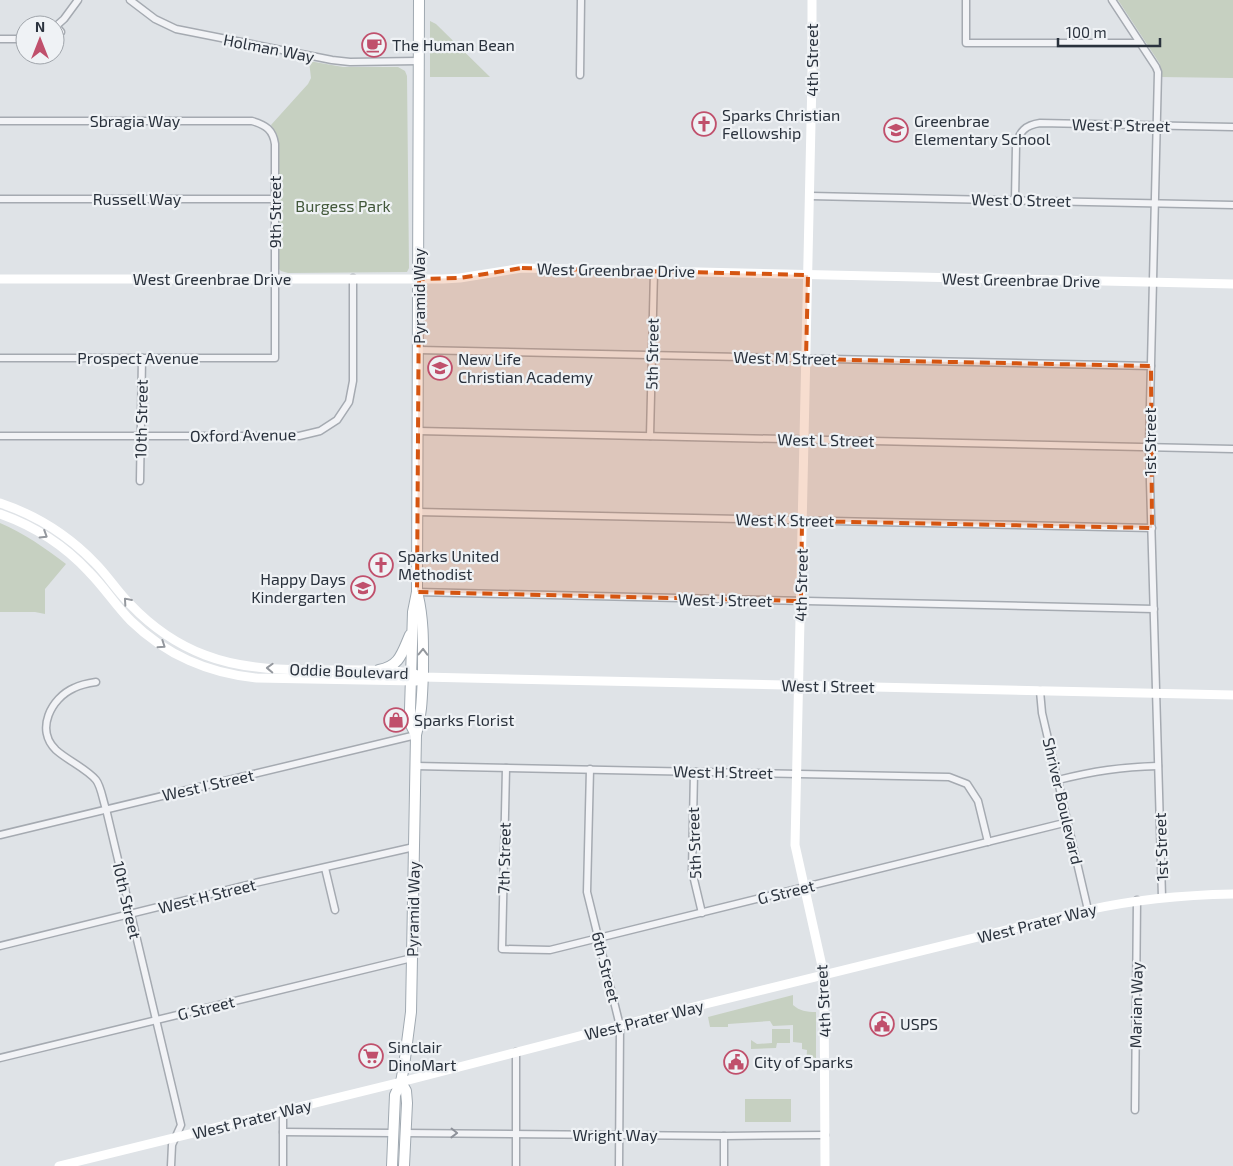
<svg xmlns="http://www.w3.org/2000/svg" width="1233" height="1166" viewBox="0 0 1233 1166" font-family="'Exo 2',sans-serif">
<rect width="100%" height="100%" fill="#dfe3e7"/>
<g fill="#c6d0c1">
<polygon points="1118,0 1233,0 1233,78 1161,77 1160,64"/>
<polygon points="430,21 436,24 490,77 430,77"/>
<polygon points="309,61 343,67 398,67 405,71 407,76 409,268 407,272 288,273 281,271 278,268 279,145 276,133 271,125 308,84 311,78"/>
<path d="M0,523C24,533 45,548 66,564L45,589V614L35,612H0Z"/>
<path d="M793,995V1005C800,1011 806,1012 816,1012V1069L806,1067L807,1050L802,1049V1043L793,1042V1025L773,1026L770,1021L728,1024V1027H710L708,1017Z"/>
<polygon points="772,1029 790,1029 790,1043 777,1043 776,1048 751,1049 751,1040 757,1044 772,1043"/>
<rect x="745" y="1099" width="46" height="23"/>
</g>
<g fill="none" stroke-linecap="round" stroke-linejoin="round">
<g stroke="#a5aab1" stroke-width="9">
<g id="street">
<polyline points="130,0 155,19 176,29 332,60 350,62 418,61"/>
<polyline points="966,0 966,43 1140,43"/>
<polyline points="1112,0 1156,67 1158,72 1149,447 1162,897"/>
<polyline points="56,26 61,32"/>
<polyline points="55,27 64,19 78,0"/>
<polyline points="0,39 25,39"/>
<polyline points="580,75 581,0"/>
<path d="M0,121H252C266,125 273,130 275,144V358H0"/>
<polyline points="810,196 1233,205"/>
<polyline points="0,199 275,199"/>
<path d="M1015,200L1016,146C1019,131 1026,125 1040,123L1233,127"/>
<polyline points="419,350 1151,366"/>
<polyline points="418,431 1233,449"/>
<polyline points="0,436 299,436 320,431 337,420 349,402 353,381 353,278"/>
<polyline points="650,436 654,271"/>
<polyline points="140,481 142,358"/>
<polyline points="418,512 1152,528"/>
<polyline points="417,592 1154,609"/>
<path d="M96,682C89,683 80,685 74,688C51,698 35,730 56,750C67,760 87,769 96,780C101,786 103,801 106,809L181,1125L172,1145L171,1166"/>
<polyline points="1040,691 1042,713 1088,910"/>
<polyline points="415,766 949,777 967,784 978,801 988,842"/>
<polyline points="506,768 502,949 550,950 1068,822"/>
<polyline points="590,769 587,892 620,1026 619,1166"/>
<polyline points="694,772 692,871 702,913"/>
<path d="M1058,780C1094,771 1121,767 1158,766"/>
<polyline points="0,835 416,735"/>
<polyline points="325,868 335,910"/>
<polyline points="0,946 255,883 414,847"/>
<polyline points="0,1058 412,958"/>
<polyline points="1135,1110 1137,900"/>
<polyline points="283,1132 392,1133"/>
<polyline points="405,1133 724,1136 825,1135"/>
<polyline points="283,1166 283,1111"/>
<polyline points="516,1166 516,1052"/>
<polyline points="724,1166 724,1136"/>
</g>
</g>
<g stroke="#a0a9b1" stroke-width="12">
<g id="primary">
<path d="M379,670C400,666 402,653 410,635"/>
<polyline points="416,735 411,725 410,709 413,612 417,592 419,0"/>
<polyline points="401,1082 406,1091 407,1103 404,1166"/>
<path d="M392,1166L395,1095L401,1082L404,1066L411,1012L416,735C422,714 422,695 423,673C423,647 424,622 418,596"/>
</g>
</g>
<use href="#street" stroke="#f2f3f6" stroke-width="6"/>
<g stroke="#fff" stroke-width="9">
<polyline points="812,0 812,78 795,845 824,975 825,1166"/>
<polyline points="0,279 443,279 460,278 522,268 1233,284"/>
<path d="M0,503C36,515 69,536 95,563C108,576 117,591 130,604C151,626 176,644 205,655C254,674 311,669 363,670C377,670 411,670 422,677L1233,695"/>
<path d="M0,514C34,526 65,546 89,572C104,587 116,606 131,621C166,655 210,674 257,678L416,681"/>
<path d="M59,1166L401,1082L669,1013L1088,910C1137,899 1184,895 1233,894"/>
</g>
<use href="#primary" stroke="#fff" stroke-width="10"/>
</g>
<defs><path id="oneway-chevron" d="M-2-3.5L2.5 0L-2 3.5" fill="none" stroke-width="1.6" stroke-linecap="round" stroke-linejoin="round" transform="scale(1.25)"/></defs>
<g stroke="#94989e">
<use href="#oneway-chevron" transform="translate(44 535) rotate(32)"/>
<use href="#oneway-chevron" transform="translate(127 601) rotate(-131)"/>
<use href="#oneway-chevron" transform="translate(162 645) rotate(34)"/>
<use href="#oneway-chevron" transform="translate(423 652) rotate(-89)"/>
<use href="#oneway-chevron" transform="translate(270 668) rotate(-178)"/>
</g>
<use stroke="#8e929a" href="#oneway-chevron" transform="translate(454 1133) rotate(1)"/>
<path fill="#d55511" fill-opacity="0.2" stroke="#d55511" stroke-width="4" stroke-dasharray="10 6" stroke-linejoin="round" d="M522,268L808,275L806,359L1151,366L1152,528L802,521L801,601L417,592L419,279L460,278Z"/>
<defs>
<g id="cafe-ring" transform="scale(1.25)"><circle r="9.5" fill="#eff2f5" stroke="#c0506c" stroke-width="1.5"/><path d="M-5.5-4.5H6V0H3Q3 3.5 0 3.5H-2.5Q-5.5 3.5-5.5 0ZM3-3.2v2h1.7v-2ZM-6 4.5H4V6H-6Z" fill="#c0506c"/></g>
<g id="church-ring" transform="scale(1.25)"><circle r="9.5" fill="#eff2f5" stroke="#c0506c" stroke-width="1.5"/><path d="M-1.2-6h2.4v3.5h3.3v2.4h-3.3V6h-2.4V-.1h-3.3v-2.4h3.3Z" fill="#c0506c"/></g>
<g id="school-ring" transform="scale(1.25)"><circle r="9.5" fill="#eff2f5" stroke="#c0506c" stroke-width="1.5"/><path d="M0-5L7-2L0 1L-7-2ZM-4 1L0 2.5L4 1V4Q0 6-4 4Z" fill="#c0506c"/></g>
<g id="shop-ring" transform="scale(1.25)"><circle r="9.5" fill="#eff2f5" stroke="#c0506c" stroke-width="1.5"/><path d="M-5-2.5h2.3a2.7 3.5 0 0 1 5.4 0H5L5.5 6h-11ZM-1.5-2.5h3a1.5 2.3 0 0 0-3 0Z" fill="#c0506c"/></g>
<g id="civic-ring" transform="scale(1.25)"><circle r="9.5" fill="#eff2f5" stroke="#c0506c" stroke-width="1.5"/><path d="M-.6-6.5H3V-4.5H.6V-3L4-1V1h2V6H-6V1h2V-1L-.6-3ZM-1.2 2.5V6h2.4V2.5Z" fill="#c0506c"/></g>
<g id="supermarket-ring" transform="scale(1.25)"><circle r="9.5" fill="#eff2f5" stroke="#c0506c" stroke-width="1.5"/><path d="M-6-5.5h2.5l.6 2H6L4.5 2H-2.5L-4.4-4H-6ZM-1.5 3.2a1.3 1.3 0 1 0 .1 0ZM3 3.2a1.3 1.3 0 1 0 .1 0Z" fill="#c0506c"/></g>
</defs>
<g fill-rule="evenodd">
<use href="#cafe-ring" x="374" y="45"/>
<use href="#church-ring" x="704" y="124"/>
<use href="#school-ring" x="896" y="130"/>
<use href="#school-ring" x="440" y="368"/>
<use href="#church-ring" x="381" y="565"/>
<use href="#school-ring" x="363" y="588"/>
<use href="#shop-ring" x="396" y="720"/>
<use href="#civic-ring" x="882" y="1024"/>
<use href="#supermarket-ring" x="371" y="1056"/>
<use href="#civic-ring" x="736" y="1062"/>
</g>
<g text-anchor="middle" stroke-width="4.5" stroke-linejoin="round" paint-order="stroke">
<g font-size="16" fill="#2a323d" stroke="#eff2f5" text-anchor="start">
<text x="392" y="51">The Human Bean</text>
<text x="722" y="121">Sparks Christian<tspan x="722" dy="18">Fellowship</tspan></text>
<text x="914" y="127">Greenbrae<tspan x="914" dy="18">Elementary School</tspan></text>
<text x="458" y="365">New Life<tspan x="458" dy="18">Christian Academy</tspan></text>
<text x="398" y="562">Sparks United<tspan x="398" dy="18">Methodist</tspan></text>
<text x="346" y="585" text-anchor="end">Happy Days<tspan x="346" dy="18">Kindergarten</tspan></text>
<text x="414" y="726">Sparks Florist</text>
<text x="900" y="1030">USPS</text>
<text x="388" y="1053">Sinclair<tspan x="388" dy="18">DinoMart</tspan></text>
<text x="754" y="1068">City of Sparks</text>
</g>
<g font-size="16" fill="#2a323d" stroke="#eff2f5">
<text transform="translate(269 48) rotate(11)" y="6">Holman Way</text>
<text transform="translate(812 60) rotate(-90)" y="6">4th Street</text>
<text x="135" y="127">Sbragia Way</text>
<text transform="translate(1121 125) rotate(1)" y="6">West P Street</text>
<text x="137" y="205">Russell Way</text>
<text transform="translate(1021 200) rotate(1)" y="6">West O Street</text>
<text transform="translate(275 212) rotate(-90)" y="6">9th Street</text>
<text transform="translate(616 270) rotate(1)" y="6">West Greenbrae Drive</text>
<text x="212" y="285">West Greenbrae Drive</text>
<text transform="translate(1021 280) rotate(1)" y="6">West Greenbrae Drive</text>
<text transform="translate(419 296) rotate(-90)" y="6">Pyramid Way</text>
<text transform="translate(652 354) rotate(-89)" y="6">5th Street</text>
<text x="138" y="364">Prospect Avenue</text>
<text transform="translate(785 358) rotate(1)" y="6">West M Street</text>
<text transform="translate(141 419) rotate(-89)" y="6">10th Street</text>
<text transform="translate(243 435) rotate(-1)" y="6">Oxford Avenue</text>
<text transform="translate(826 440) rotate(1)" y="6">West L Street</text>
<text transform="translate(1150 442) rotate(-90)" y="6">1st Street</text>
<text transform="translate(785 520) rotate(1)" y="6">West K Street</text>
<text transform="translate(801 585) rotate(-89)" y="6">4th Street</text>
<text transform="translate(725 600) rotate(1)" y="6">West J Street</text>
<text transform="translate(349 671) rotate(2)" y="6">Oddie Boulevard</text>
<text transform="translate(828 686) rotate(1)" y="6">West I Street</text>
<text transform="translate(723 772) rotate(1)" y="6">West H Street</text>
<text transform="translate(208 785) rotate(-13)" y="6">West I Street</text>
<text transform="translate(1063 801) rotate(77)" y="6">Shriver Boulevard</text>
<text transform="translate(694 843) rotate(-92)" y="6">5th Street</text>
<text transform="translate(1161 847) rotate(-92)" y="6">1st Street</text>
<text transform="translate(504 858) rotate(-89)" y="6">7th Street</text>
<text transform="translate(786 892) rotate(-14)" y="6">G Street</text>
<text transform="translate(207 896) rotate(-14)" y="6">West H Street</text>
<text transform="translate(127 900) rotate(77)" y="6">10th Street</text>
<text transform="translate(413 909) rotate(-89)" y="6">Pyramid Way</text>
<text transform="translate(1037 923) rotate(-14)" y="6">West Prater Way</text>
<text transform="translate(606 967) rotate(76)" y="6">6th Street</text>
<text transform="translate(823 1001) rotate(-93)" y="6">4th Street</text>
<text transform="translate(1136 1005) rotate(-89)" y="6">Marian Way</text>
<text transform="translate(206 1008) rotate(-14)" y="6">G Street</text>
<text transform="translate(644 1020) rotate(-14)" y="6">West Prater Way</text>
<text transform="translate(252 1119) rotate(-14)" y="6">West Prater Way</text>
<text x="615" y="1141">Wright Way</text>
</g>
<g font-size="16" fill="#415739" stroke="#eff2f5">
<text x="343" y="212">Burgess Park</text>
</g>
</g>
<g transform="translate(40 40)"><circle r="24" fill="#eff2f5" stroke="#a0a5ab"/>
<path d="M0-4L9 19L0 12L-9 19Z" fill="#c0506c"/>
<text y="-8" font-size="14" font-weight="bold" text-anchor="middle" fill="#2a323d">N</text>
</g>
<path d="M1058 38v8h102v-8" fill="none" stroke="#2a323d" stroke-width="2.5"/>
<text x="1066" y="38" font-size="15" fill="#2a323d" stroke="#eff2f5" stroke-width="4" paint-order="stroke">100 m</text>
</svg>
